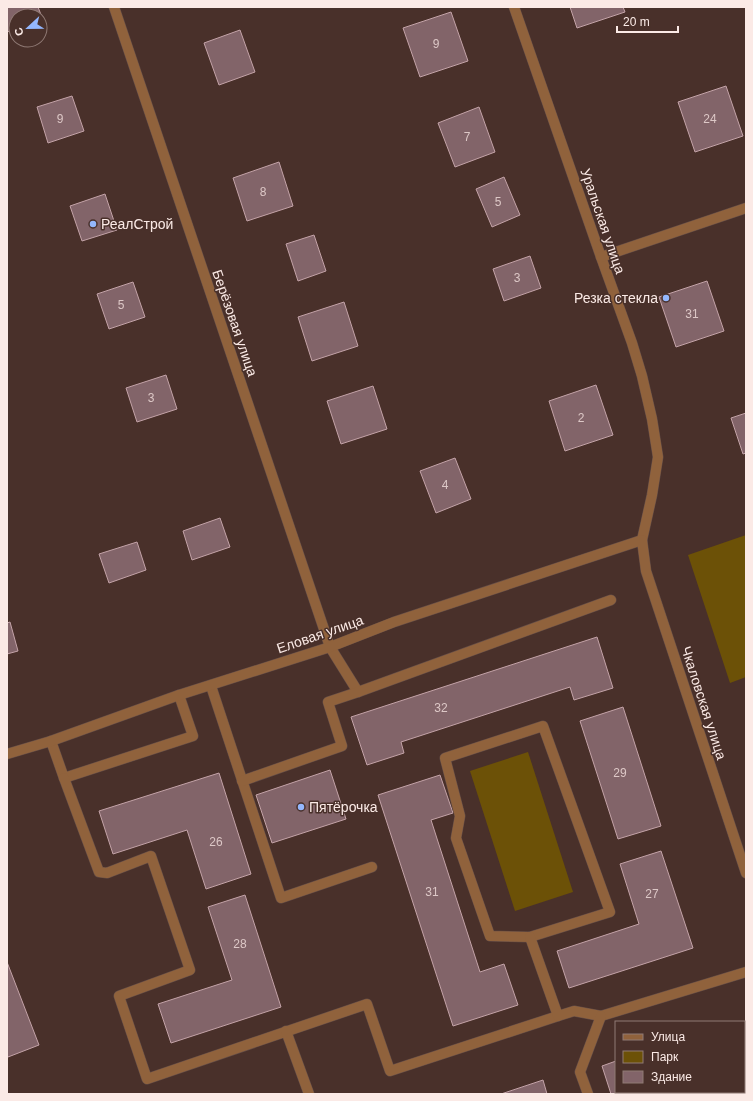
<svg xmlns="http://www.w3.org/2000/svg" width="753" height="1101" viewBox="0 0 753 1101" font-family="Arial,sans-serif">
<rect width="100%" height="100%" fill="#49302a"/>
<g fill="#6c5107">
<polygon points="746,535 746,677 730,683 688,555"/>
<polygon points="528,752 573,892 515,911 470,771"/>
</g>
<g fill="#826469" stroke="#c4a3a8">
<polygon points="7,7 38,7 43,20 40,21 40,16 16,16 16,29 7,32"/>
<polygon points="570,7 623,7 625,12 577,28"/>
<polygon points="451,12 468,61 420,77 403,28"/>
<polygon points="240,30 255,72 219,85 204,43"/>
<polygon points="726,86 743,136 695,152 678,102"/>
<polygon points="72,96 84,131 48,143 37,107"/>
<polygon points="479,107 495,152 455,167 438,123"/>
<polygon points="279,162 293,206 247,221 233,178"/>
<polygon points="504,177 520,215 492,227 476,189"/>
<polygon points="105,194 117,230 82,241 70,206"/>
<polygon points="314,235 326,271 298,281 286,244"/>
<polygon points="530,256 541,288 504,301 493,269"/>
<polygon points="707,281 724,331 676,347 659,297"/>
<polygon points="133,282 145,317 109,329 97,294"/>
<polygon points="344,302 358,346 312,361 298,317"/>
<polygon points="166,375 177,409 137,422 126,388"/>
<polygon points="596,385 613,435 565,451 549,401"/>
<polygon points="373,386 387,429 341,444 327,401"/>
<polygon points="746,413 746,453 743,454 731,418"/>
<polygon points="455,458 471,499 436,513 420,471"/>
<polygon points="220,518 230,547 192,560 183,531"/>
<polygon points="137,542 146,570 109,583 99,554"/>
<polygon points="10,622 18,651 7,654 7,623"/>
<polygon points="597,637 613,688 574,700 570,687 401,742 404,753 367,765 351,717"/>
<polygon points="623,707 661,826 618,839 580,721"/>
<polygon points="330,770 346,819 272,843 256,795"/>
<polygon points="219,773 251,874 206,889 187,830 113,854 99,811"/>
<polygon points="440,775 453,813 431,820 480,972 504,964 518,1005 453,1026 378,795"/>
<polygon points="661,851 693,948 569,988 557,951 639,924 620,864"/>
<polygon points="245,895 281,1007 171,1043 158,1004 232,980 208,907"/>
<polygon points="7,962 39,1045 8,1057 7,1055"/>
<polygon points="616,1061 616,1092 667,1092 661,1094 611,1094 602,1066"/>
<polygon points="543,1080 547,1094 501,1094"/>
<polygon points="692,1092 743,1092 744,1094 693,1094"/>
</g>
<g fill="none" stroke-linecap="round" stroke-linejoin="round">
<g stroke="#654e48" stroke-width="11">
<g id="service">
<polyline points="330,647 358,692"/>
<polyline points="211,686 281,898 372,867"/>
<polygon points="543,726 610,912 530,937 490,936 456,838 460,816 445,758"/>
<polyline points="51,741 64,778 193,736 179,695"/>
<polyline points="64,778 99,872 107,873 151,856 190,970 119,996 147,1079 367,1004 390,1071 558,1016"/>
<polyline points="242,781 342,746 328,702 358,692 611,600"/>
<polyline points="530,937 558,1016 574,1011 601,1016 746,972"/>
<polyline points="286,1031 309,1094"/>
<polyline points="588,1094 580,1072 601,1016"/>
</g>
</g>
<g stroke="#654e48" stroke-width="11">
<g id="minor">
<polyline points="514,7 601,257 632,343 642,376 652,419 658,457 652,495 642,540"/>
<polyline points="601,257 746,208"/>
</g>
</g>
<g stroke="#654e48" stroke-width="11">
<g id="tertiary">
<polyline points="114,7 330,647"/>
<polyline points="7,754 51,741 179,695 330,647 394,622 642,540 646,571 746,873"/>
</g>
</g>
<use href="#service" stroke="#90623c" stroke-width="10"/>
<use href="#minor" stroke="#90623c" stroke-width="10"/>
<use href="#tertiary" stroke="#90623c" stroke-width="10"/>
</g>
<g fill="#94b7fd" stroke="#49302a" stroke-width="1.5">
<circle cx="93" cy="224" r="4"/>
<circle cx="666" cy="298" r="4"/>
<circle cx="301" cy="807" r="4"/>
</g>
<g text-anchor="middle" stroke-width="3" stroke-linejoin="round" paint-order="stroke">
<g font-size="12" fill="#ddc8c7">
<text x="436" y="48">9</text>
<text x="60" y="123">9</text>
<text x="710" y="123">24</text>
<text x="467" y="141">7</text>
<text x="263" y="196">8</text>
<text x="498" y="206">5</text>
<text x="517" y="282">3</text>
<text x="121" y="309">5</text>
<text x="692" y="318">31</text>
<text x="151" y="402">3</text>
<text x="581" y="422">2</text>
<text x="445" y="489">4</text>
<text x="441" y="712">32</text>
<text x="620" y="777">29</text>
<text x="216" y="846">26</text>
<text x="432" y="896">31</text>
<text x="652" y="898">27</text>
<text x="240" y="948">28</text>
</g>
<g font-size="14" fill="#fbeae6" stroke="#49302a">
<text transform="translate(603 221) rotate(71)" y="5">Уральская улица</text>
<text transform="translate(235 323) rotate(71)" y="5">Берёзовая улица</text>
<text transform="translate(320 634) rotate(-19)" y="5">Еловая улица</text>
<text transform="translate(704 703) rotate(72)" y="5">Чкаловская улица</text>
</g>
<g font-size="14" fill="#fbeae6" stroke="#49302a" text-anchor="start">
<text x="101" y="229">РеалСтрой</text>
<text x="658" y="303" text-anchor="end">Резка стекла</text>
<text x="309" y="812">Пятёрочка</text>
</g>
</g>
<rect width="753" height="1101" fill="none" stroke="#fbeae6" stroke-width="16"/>
<rect x="615" y="1021" width="130" height="72" fill="#49302a" stroke="#907a75"/>
<rect x="623" y="1034" width="20" height="6" fill="#90623c" stroke="#907a75"/>
<text x="651" y="1041" font-size="12" fill="#fbeae6">Улица</text>
<rect x="623" y="1051" width="20" height="12" fill="#6c5107" stroke="#907a75"/>
<text x="651" y="1061" font-size="12" fill="#fbeae6">Парк</text>
<rect x="623" y="1071" width="20" height="12" fill="#826469" stroke="#907a75"/>
<text x="651" y="1081" font-size="12" fill="#fbeae6">Здание</text>
<g transform="translate(28 28) rotate(248)"><circle r="19" fill="#49302a" stroke="#907a75"/>
<path d="M0-3L7 15L0 10L-7 15Z" fill="#94b7fd"/>
<text y="-6" font-size="11" font-weight="bold" text-anchor="middle" fill="#fbeae6">С</text>
</g>
<path d="M617 26v6h61v-6" fill="none" stroke="#fbeae6" stroke-width="2"/>
<text x="623" y="26" font-size="12" fill="#fbeae6" stroke="#49302a" stroke-width="3" paint-order="stroke">20 m</text>
</svg>
